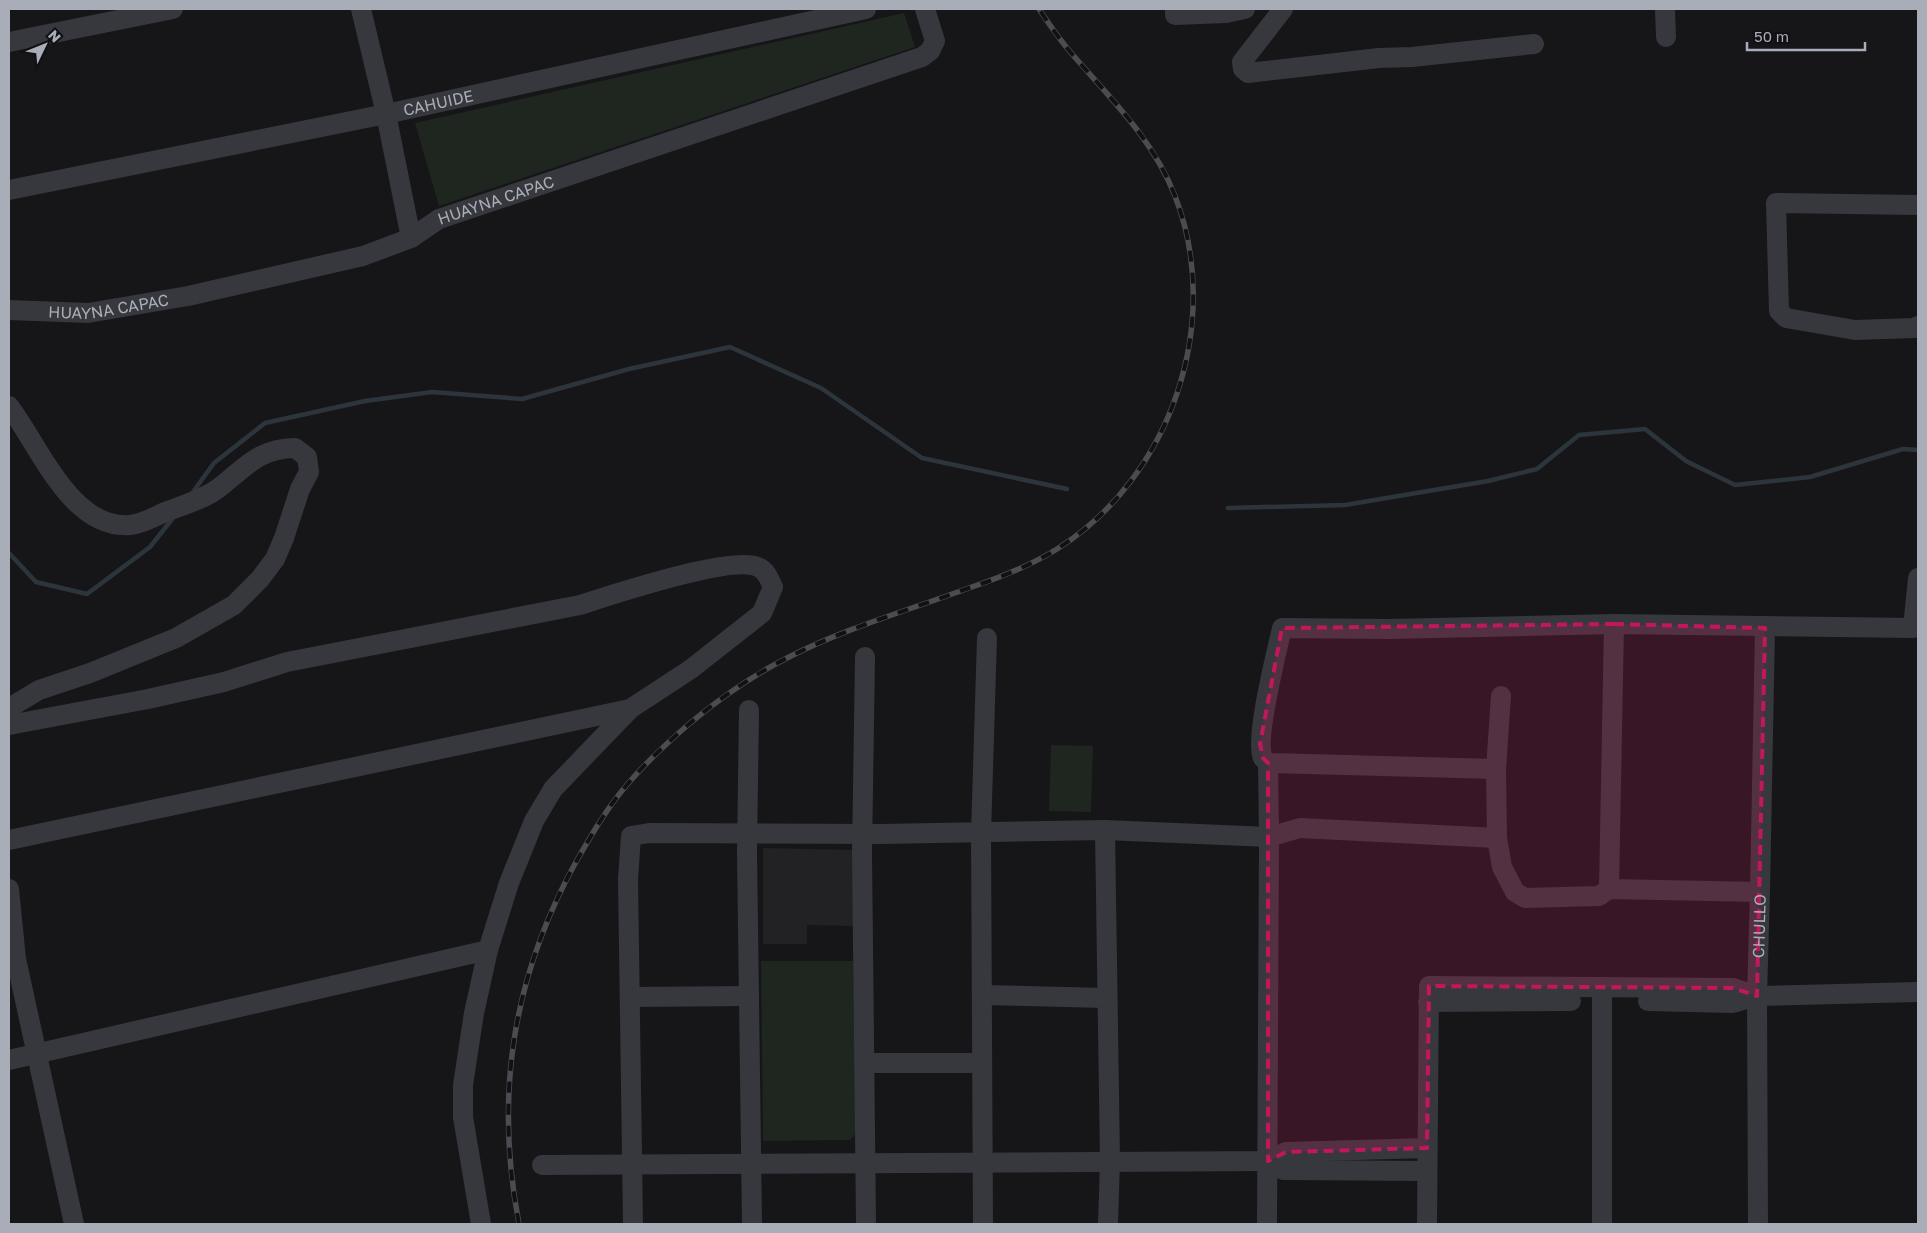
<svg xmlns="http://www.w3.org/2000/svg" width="1927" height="1233" viewBox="0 0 1927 1233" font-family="'Golos Text',sans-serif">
<rect width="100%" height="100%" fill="#161618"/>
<polygon fill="#222225" points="763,848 854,850 854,926 807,925 807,944 763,944"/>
<g fill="#1e261f">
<polygon points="904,13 915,47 439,206 415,123"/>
<polygon points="1051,745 1093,746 1091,812 1049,811"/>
<polygon points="761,961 853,961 856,1133 850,1140 763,1141"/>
</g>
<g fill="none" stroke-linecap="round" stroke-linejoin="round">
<g stroke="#2c353c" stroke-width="4.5">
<polyline points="190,496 214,463 265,423 365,401 432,392 522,399 629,369 730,347 821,388 922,458 1067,489"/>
<polyline points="1228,508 1345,505 1488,481 1537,469 1579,435 1645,429 1686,461 1735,485 1810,477 1903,449 1918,450"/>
<polyline points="9,553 36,582 87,594 150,547 173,518"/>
</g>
<g stroke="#37383d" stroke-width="20">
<polyline points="361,9 386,114 411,238"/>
<polyline points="1175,9 1175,15 1226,13 1245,9"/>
<polyline points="1283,9 1242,62 1243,69 1248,73 1379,58 1412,57 1534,44"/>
<polyline points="1665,9 1666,37"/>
<polyline points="9,42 173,9"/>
<path id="s1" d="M9,190L386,114L866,9"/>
<polyline points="1918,205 1776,203 1779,311 1786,318 1855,330 1914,328 1918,326"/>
<path id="s2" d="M9,310L88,313L188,296L363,256L411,238L439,219L922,57L930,51L935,41L925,9"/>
<path d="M9,406C39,445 71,530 130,525C141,524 155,517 165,512C182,506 207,498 220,487C247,466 258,449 295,448L307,457L309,472L300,489L284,538L275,559L260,579L234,605L176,638L90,673L39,690L9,708"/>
<polyline points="865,657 862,853 866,1224"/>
<polyline points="1501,696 1496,769 1497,838 1502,867 1515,892 1525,898 1599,896 1609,889 1760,892"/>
<polyline points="749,710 747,852 752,1224"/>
<path d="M9,725L148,699L224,682L287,662L580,605C611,595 732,555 758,567C767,571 769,579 773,587L762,613L691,669L630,709L553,789L534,821L509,883L488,950L474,1013L463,1085V1117L481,1224"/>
<path d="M1496,769L1268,763C1268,763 1263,758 1263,758C1254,740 1277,651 1282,628L1389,629L1614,624L1913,628L1918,578"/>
<polyline points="1105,830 1110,1161 1108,1224"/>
<polyline points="9,840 630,709"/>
<polyline points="9,889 16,959 74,1224"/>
<polyline points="1609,889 1614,624"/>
<polyline points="1602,987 1602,1224"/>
<polyline points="982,995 1106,998"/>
<polyline points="631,997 749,996"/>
<polyline points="1648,1001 1733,1003 1757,996 1918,992"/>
<polyline points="1428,1002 1571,1001"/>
<polyline points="9,1060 488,950"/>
<polyline points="864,1063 982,1063"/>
<polyline points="1268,1161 1283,1170 1427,1171"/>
<polyline points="542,1165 1268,1161 1286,1152 1427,1148"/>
<polyline points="633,1224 628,879 631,836 649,833 880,834 1105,830 1269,837 1300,828 1497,838"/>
<polyline points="983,1224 981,834 987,638"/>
<polyline points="1267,1224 1269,837 1268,763"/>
<polyline points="1427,1224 1429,986 1733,988 1757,996"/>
<path id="s3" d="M1758,1224L1757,996L1760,892L1765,628"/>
</g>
<g stroke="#4a4c52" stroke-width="5.5">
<path id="rail" d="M519,1224C494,1094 513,975 577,860C592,834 607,808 626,786C645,763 667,743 689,724C720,698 753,675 789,657C846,628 909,610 969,588C999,578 1030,566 1057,549C1171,478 1224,322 1175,196C1153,139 1111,99 1072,54C1060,40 1049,24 1039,9"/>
</g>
<use href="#rail" stroke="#111113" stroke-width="4" stroke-dasharray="11" stroke-linecap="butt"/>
</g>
<path fill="#c2185b" fill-opacity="0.2" stroke="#c2185b" stroke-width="4" stroke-dasharray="10 6" stroke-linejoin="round" d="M1614,624L1765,628L1757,996L1733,988L1429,986L1427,1148L1286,1152L1268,1161V763L1263,758L1260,744L1282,628Z"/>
<g text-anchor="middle" stroke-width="4.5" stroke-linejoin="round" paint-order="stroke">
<g font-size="16" fill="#a8adb8" stroke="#111113">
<text dy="6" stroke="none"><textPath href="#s1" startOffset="438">CAHUIDE</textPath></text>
<text dy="6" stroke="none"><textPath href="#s2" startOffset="505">HUAYNA CAPAC</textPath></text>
<text dy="6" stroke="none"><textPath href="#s2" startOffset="100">HUAYNA CAPAC</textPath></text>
<text dy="6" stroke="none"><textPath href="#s3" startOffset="298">CHULLO</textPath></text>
</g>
</g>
<rect width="1927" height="1233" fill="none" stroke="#a8adb8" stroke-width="20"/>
<g transform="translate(45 45) rotate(47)" stroke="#111113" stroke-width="4" paint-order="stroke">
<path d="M0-4L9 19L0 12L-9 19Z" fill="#a8adb8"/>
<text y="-8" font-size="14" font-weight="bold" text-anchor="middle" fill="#a8adb8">N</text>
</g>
<path d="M1747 42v8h118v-8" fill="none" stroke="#a8adb8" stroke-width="2.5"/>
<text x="1754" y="42" font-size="15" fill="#a8adb8" stroke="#111113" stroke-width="4" paint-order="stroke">50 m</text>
</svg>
